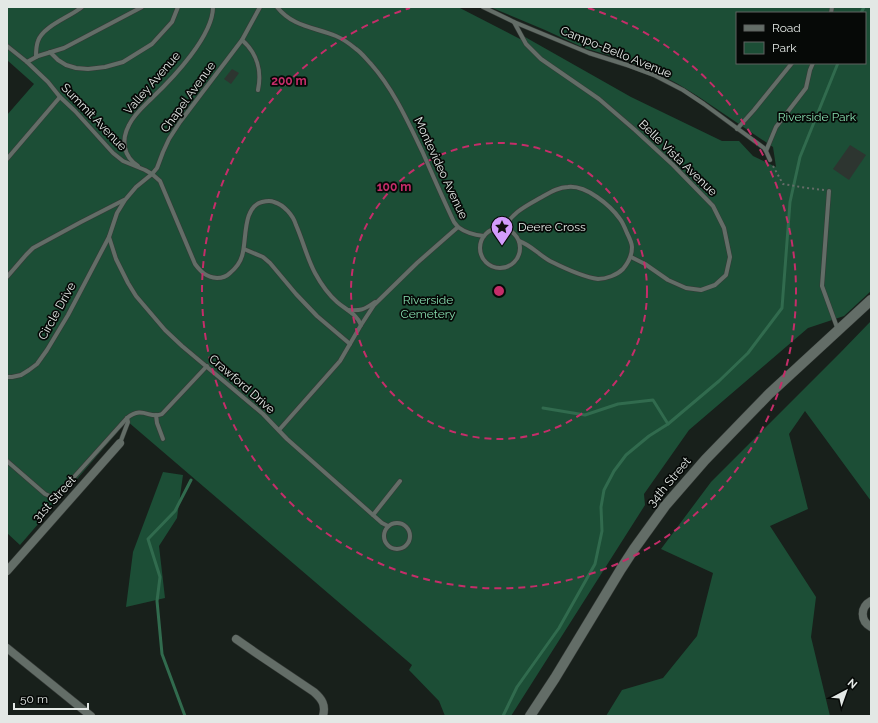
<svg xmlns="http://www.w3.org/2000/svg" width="878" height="723" viewBox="0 0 878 723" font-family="Raleway,sans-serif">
<rect width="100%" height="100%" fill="#18201b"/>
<g fill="#1c4e36" fill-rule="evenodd">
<path d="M7,7H458L520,39L525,37L631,97L722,141H739L753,156L776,167L773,147L699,97L678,84L659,74L628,61L584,48L545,30L490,7H871V291L844,316L808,328L689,430L644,494L645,505L511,716H445L439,701L409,670L412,665L127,421L20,545L7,533V115L34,84L7,60ZM737,13H865V63H737Z"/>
<polygon points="871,321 871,501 805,411 789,434 808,509 770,526 816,597 811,637 830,716 606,716 622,690 663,678 697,636 713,573 661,549 711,482 839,354"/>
<polygon points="163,472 183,475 177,518 159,546 165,598 126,607 133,552"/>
</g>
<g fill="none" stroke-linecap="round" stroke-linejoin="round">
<g stroke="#316b4e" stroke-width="3">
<polyline points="861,13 864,7"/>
<polyline points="543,408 585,415 618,404 653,400 668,424"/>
<polyline points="185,716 162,654 157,601 160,577 148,539 175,511 191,480"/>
<polyline points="503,716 517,687 559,628 595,564 602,531 601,507 604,490 614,471 626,455 649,436 668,424 719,381 748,353 782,308 790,202 800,157 838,63"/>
</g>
</g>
<g fill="#2d3530">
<polygon points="232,69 239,73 231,84 224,79"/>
<polygon points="850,145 866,155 849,180 833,169"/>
</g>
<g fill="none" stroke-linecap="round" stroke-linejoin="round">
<g stroke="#353a37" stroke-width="5">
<g id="service">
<path d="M277,7C293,27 314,27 336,36C343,39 350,44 356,49C362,53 366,59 371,64C394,90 408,122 423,153C433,176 443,199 454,222L458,227L417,263L374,305L361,325L340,361L279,430"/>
<polyline points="483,7 514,22 589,53 627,65 654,75 683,90 704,104 764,148 766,151 770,160"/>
<polyline points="831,13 832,7"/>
<polyline points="514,22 526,44 541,59 599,99 635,130 673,165 713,206 724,228 730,257 726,275 715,285 701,290 686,288 668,280 645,264 631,257"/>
<path d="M242,40C257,53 262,71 258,90"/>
<path d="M7,46L27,62L48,82L60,97L75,111L113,153L123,161L145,170L152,174L160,181L195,264C201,272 206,277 217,278C223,278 226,277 230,273C236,268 240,263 242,256C247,241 242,207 262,202C266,201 270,200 274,202C284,205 293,215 296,225C303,241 307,258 315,273C321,284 328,294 337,302C346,310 356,313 361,325"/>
<polyline points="50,52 58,60 66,65 76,68 88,69 105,67 123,62 152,44 172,22 178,7"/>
<path d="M36,57C36,51 36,46 38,41C43,26 70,17 82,7"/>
<polyline points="27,62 38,56 64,48 142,7"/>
<polyline points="737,129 754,110 792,63"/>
<polyline points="766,151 776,127 806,88 810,70 813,63"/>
<polyline points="7,159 60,97"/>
<path d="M138,166C123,156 121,140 129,125C134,114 144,106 153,97C173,78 213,36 213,7"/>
<polyline points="829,191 822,286 838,330"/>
<path d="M458,227C466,233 474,235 484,236"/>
<circle cx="500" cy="248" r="20"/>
<path d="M504,229C511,213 526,206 540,198C549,193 558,187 568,187C586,185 610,205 620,219C623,223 625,228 627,233C629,237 632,243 632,247C632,256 628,263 623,269C617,275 606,279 598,279C583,277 564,268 550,261C539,255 531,245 519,241"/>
<polyline points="109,237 116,259 128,283 136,296 165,330 182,346 263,414 287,439 382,523 388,526"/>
<polyline points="244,249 263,257 270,263 296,294 317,316 350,344"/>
<polyline points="7,277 26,255 33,248 81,222 124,200"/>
<path d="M348,310C360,311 364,310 375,302"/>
<polyline points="7,377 12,377 21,375 29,370 37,364 47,350 68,315 109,237 117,213 125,200 136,187 152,174 157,168 163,152 169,139 180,122 242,40 260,7"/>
<polyline points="156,415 157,423 163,439"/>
<polyline points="120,443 128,422 127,418"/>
<path d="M7,461L45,494L52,497L57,495L65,487L127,418C143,405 150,420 162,414L207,366"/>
<polyline points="373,515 400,481"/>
<circle cx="397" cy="536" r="13"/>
</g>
</g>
<g stroke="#353a37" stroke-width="9">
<g id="minor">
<polyline points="7,571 120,443"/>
<path d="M871,601C860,607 860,621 871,627"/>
<path d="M236,639L256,653L314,692C322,699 326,705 323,716"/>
<polyline points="7,648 91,716"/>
</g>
</g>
<g stroke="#353a37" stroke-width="11">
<polyline id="tertiary" points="530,716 555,678 621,569 634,549 665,506 705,460 769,394 871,300"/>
</g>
<polyline stroke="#646b67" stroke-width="2" stroke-dasharray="2 3" stroke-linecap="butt" points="773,166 783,184 807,188 824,190"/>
<use href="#service" stroke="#636d67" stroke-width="4"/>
<use href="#minor" stroke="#636d67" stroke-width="8"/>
<use href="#tertiary" stroke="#636d67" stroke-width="10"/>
</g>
<g fill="none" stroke="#c52d69" stroke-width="2" stroke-dasharray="7 5">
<circle cx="499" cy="291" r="148"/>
<path d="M588 8A297 297 0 1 1 410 8"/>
</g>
<defs>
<g id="sight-pin" transform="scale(1.15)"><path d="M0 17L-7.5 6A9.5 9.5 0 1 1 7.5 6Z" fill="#d39cfc" stroke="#060907"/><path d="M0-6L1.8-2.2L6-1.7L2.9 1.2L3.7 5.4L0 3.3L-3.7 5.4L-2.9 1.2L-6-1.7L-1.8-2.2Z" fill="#111"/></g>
</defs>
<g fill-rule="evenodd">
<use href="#sight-pin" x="502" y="227"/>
</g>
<g text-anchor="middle" stroke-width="3.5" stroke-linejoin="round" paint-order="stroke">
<g font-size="12" fill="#e3e8e5" stroke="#060907">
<text transform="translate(616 52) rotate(22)" y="4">Campo-Bello Avenue</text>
<text transform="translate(152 83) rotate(-49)" y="4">Valley Avenue</text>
<text transform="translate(188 97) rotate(-54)" y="4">Chapel Avenue</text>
<text transform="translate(94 117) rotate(46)" y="4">Summit Avenue</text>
<text transform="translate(678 158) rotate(44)" y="4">Belle Vista Avenue</text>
<text transform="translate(441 168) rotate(65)" y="4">Montevideo Avenue</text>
<text transform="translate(57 311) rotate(-61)" y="4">Circle Drive</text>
<text transform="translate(242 384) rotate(41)" y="4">Crawford Drive</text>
<text transform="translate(669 482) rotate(-50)" y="4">34th Street</text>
<text transform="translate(54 499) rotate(-48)" y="4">31st Street</text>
</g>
<g font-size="12" fill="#87deaf" stroke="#060907">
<text x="817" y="121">Riverside Park</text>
<text x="428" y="304">Riverside<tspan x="428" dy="14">Cemetery</tspan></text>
</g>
<g font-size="12" fill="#e3e8e5" stroke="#060907" text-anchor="start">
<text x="518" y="231">Deere Cross</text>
</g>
</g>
<circle cx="499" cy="291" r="6" fill="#c52d69" stroke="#060907" stroke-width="2"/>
<g font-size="12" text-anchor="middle" font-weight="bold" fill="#c52d69" stroke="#060907" stroke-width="3.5" stroke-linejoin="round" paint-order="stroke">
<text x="289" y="85">200 m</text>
<text x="394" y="191">100 m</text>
</g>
<rect width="878" height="723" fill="none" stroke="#e3e8e5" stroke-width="16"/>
<rect x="736" y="12" width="130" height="52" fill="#060907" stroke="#5e6260"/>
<rect x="744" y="25" width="20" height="6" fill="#636d67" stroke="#5e6260"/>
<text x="772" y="32" font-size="12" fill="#e3e8e5">Road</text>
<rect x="744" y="42" width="20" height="12" fill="#1c4e36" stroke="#5e6260"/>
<text x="772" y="52" font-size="12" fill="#e3e8e5">Park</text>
<g transform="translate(846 691) rotate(41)" stroke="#060907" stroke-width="3" paint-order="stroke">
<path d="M0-3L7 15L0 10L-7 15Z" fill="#e3e8e5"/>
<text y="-6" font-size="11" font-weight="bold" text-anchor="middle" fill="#e3e8e5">N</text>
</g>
<path d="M14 703v6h74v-6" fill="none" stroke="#e3e8e5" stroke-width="2"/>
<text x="20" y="703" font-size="12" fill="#e3e8e5" stroke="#060907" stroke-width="3" paint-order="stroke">50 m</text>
</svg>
